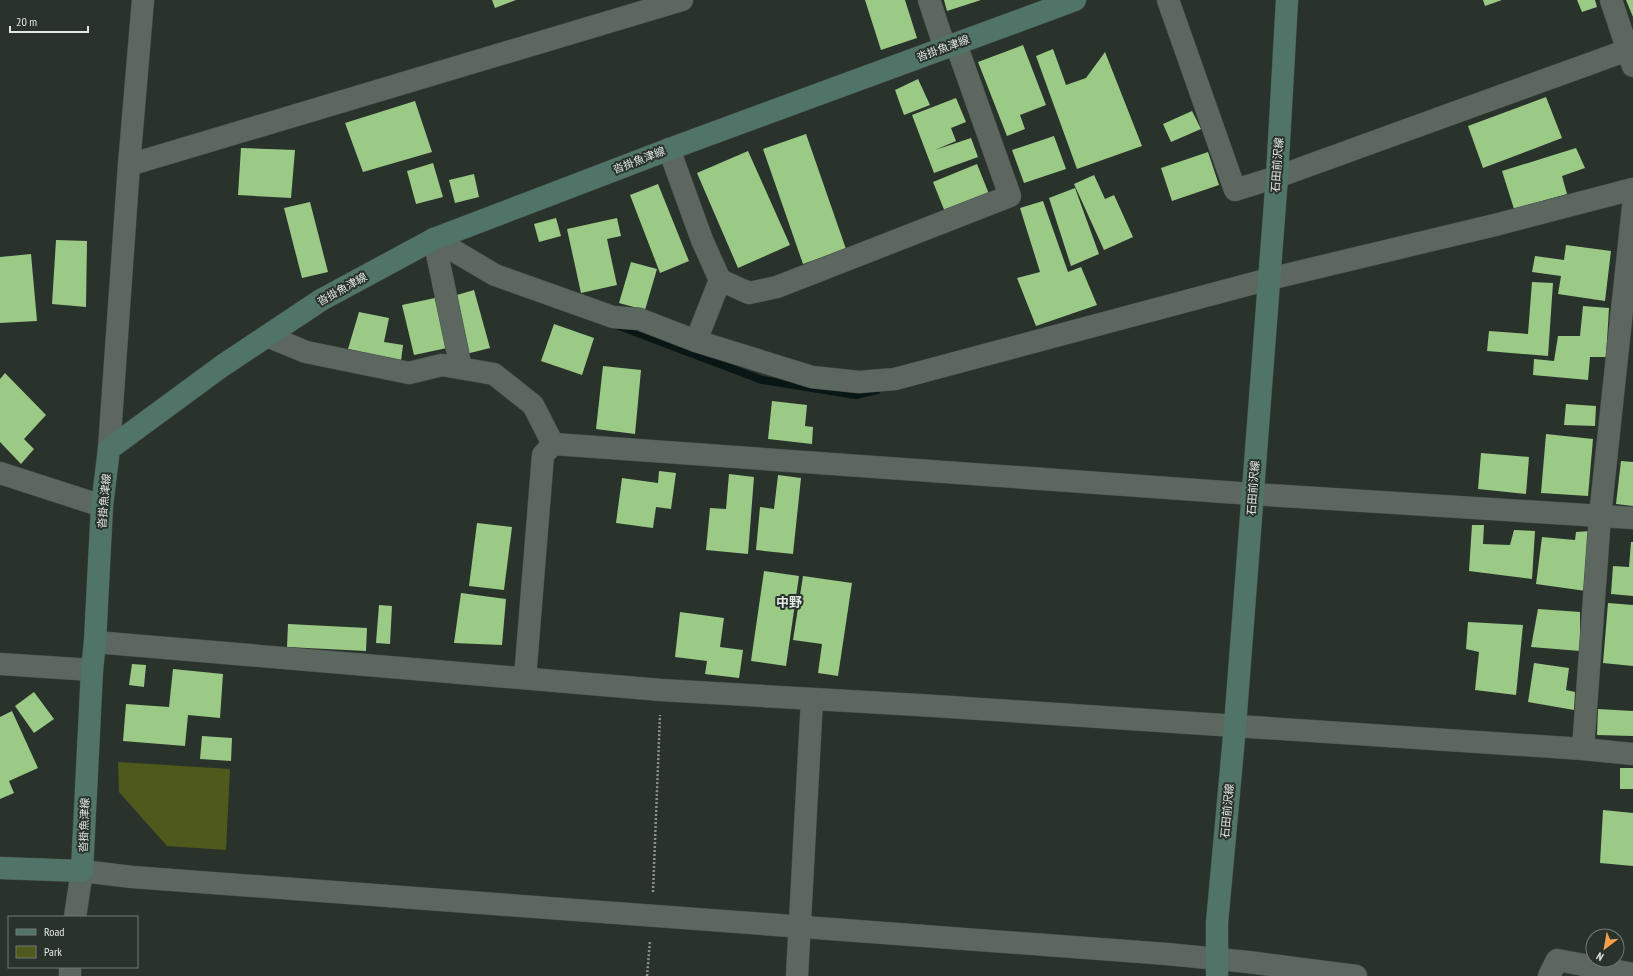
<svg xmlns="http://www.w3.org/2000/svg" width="1633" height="976" viewBox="0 0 1633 976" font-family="'PT Sans Narrow','Noto Sans JP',sans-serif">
<rect width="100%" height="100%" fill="#29332c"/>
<polygon fill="#4f591b" points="118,762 230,769 226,850 167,846 119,792"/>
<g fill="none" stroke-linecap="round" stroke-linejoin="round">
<polyline stroke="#081616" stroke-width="8" points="619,326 762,380 856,395 877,390"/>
</g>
<g fill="#9bc986">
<polygon points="492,0 516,0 495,8"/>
<polygon points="865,0 905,0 917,38 881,50"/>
<polygon points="944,0 981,0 947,11"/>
<polygon points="1483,0 1502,0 1485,6"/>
<polygon points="1577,0 1595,0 1597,7 1582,12"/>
<polygon points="1626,0 1633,0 1633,17"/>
<polygon points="1023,45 1046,105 1020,115 1025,129 1007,136 978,62"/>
<polygon points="1053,49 1066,85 1086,78 1105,52 1142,146 1077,169 1036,56"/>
<polygon points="918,79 930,105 904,115 895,90"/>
<polygon points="1546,97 1562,138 1483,168 1468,126"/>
<polygon points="956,98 966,122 951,128 956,141 935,150 971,138 978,157 934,173 912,115"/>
<polygon points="415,101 432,152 363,172 345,123"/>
<polygon points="1192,111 1201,129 1171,142 1163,124"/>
<polygon points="806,134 846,249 803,264 763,149"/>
<polygon points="1054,136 1066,169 1024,183 1012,150"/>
<polygon points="241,148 295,150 291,198 238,195"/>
<polygon points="1576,148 1585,168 1562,176 1567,194 1514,209 1502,171"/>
<polygon points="748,151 790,245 738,268 697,173"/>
<polygon points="1208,152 1219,185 1172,201 1161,168"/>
<polygon points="433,163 443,197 416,204 407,171"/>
<polygon points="977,164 989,194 945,212 933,182"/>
<polygon points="474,174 479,197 455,203 449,180"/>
<polygon points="1094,175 1105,199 1114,195 1133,237 1104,250 1074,184"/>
<polygon points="658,184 689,261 660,273 630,195"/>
<polygon points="1075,188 1099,254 1071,266 1049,198"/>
<polygon points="1043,201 1068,272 1081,267 1097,305 1036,326 1017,278 1040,272 1020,208"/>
<polygon points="310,202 328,272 302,278 284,208"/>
<polygon points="556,218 561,236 539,242 534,224"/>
<polygon points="617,218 621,236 607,239 617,285 581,293 567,229"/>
<polygon points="56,240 87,241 86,307 52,304"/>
<polygon points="1566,245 1611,251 1605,301 1558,294 1561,276 1532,272 1535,256 1564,260"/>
<polygon points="31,254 37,321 0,323 0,257"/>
<polygon points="631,262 657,269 645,310 619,303"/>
<polygon points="1532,282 1553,283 1548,356 1487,351 1489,331 1528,334"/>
<polygon points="474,290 490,348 466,354 450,297"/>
<polygon points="435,298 447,348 414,355 402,305"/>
<polygon points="1583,306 1609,308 1606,357 1590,357 1588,380 1533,375 1534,359 1554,361 1558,336 1580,336"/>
<polygon points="359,312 389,318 384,342 403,345 401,361 348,349"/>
<polygon points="554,324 594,338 582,375 541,361"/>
<polygon points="603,366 641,370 635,434 596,429"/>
<polygon points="5,373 46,415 24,439 34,449 21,464 0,442 0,379"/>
<polygon points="772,401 807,405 805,426 813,427 812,444 768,439"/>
<polygon points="1566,404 1596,406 1595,426 1564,425"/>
<polygon points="1546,434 1593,439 1588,496 1541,493"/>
<polygon points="1481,453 1529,457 1526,494 1478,489"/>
<polygon points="1621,461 1633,462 1633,506 1616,504"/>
<polygon points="659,471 676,473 671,509 656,507 653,528 616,523 622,478 658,483"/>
<polygon points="729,474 754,477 748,554 706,550 710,508 726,509"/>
<polygon points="778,475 801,478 793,554 756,550 760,507 774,509"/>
<polygon points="477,523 512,527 504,590 469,586"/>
<polygon points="1472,525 1484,525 1483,544 1510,545 1514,530 1535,531 1532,579 1469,571"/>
<polygon points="1590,531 1586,591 1536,584 1542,537 1575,540 1576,532"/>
<polygon points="1631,542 1633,542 1633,596 1611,594 1613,566 1629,567"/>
<polygon points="764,571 799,576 786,666 751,661"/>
<polygon points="803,576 852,583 838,676 818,673 822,644 793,640"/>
<polygon points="461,593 506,599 502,645 454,643"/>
<polygon points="1608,603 1633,605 1633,666 1603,663"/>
<polygon points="379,605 392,606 390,644 376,643"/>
<polygon points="1538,609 1580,612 1580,651 1531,647"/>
<polygon points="680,612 724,618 720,647 743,650 739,678 705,674 707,661 675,657"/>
<polygon points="1468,622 1523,625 1516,695 1475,690 1479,652 1466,649"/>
<polygon points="288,624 367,628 366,651 287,647"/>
<polygon points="1534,663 1569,668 1566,690 1575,692 1574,710 1528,702"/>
<polygon points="132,664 146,665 144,687 129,685"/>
<polygon points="173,669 223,674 220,718 188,715 185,746 123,741 126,704 169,707"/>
<polygon points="34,692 54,719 34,733 15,706"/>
<polygon points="1598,709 1633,711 1633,736 1597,735"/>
<polygon points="12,711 38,768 9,781 14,793 0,799 0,717"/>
<polygon points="202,736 232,738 231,761 200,759"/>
<rect x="1620" y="768" width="13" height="21"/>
<polygon points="1603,810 1633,813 1633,866 1600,863"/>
</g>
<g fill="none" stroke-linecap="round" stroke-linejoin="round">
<g stroke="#474f4a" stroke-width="23">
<g id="minor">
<polyline points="929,0 945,48"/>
<polyline points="1168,0 1235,190 1277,177 1633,48"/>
<polyline points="1611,0 1633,66"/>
<polyline points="129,165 682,0"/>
<polyline points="434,239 495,275 613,317 639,319 696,341 720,280 702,240 669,149"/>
<polyline points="434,239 461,368"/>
<polyline points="720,280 749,293 777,287 1010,196 956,44"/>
<polyline points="267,336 306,352 409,373 442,365 494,374 533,405 553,444 1252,494 1633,518"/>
<polyline points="696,341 812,377 859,382 895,379 1269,279 1495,225 1633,189"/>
<polyline points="0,473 102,506"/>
<polyline points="95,642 661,690 935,706 1583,749 1633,754"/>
<polyline points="0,664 92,670"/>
<polyline points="525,678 543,455 553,444"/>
<polyline points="1583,749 1600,516 1633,207"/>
<polyline points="797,976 812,699"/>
<polyline points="1549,976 1557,960 1633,974"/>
</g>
</g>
<g stroke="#474f4a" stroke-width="23">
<g id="tertiary">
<polyline points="109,449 129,165 143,0"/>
<polyline points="75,917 82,871 132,877 1167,954 1248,962 1356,976"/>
<polyline points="70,976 70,967"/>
</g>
</g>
<g stroke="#474f4a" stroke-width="23">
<g id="secondary">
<polyline points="0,868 82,871 92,670 95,642 102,506 109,449 222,366 321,300 434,239 667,150 1075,0"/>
<polyline points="1217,976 1217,923 1235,726 1277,177 1287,0"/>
</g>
</g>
<g stroke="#8c938e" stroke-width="2.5" stroke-dasharray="2 2" stroke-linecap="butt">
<polyline points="653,892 660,715"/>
<polyline points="647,976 650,941"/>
</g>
<use href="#minor" stroke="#5c675f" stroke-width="22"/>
<use href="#tertiary" stroke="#5c675f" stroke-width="22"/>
<use href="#secondary" stroke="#507568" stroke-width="22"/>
</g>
<g text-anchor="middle" stroke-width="4" stroke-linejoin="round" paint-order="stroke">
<g font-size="11" fill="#e1e7e3" stroke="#29332c">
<text transform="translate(943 48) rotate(-20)" y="4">沓掛魚津線</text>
<text transform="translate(639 160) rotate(-21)" y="4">沓掛魚津線</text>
<text transform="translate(1277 165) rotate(-86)" y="4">石田前沢線</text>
<text transform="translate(342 289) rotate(-29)" y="4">沓掛魚津線</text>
<text transform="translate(1253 488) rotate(-86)" y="4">石田前沢線</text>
<text transform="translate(104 501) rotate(-85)" y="4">沓掛魚津線</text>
<text transform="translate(1227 811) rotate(-85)" y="4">石田前沢線</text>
<text transform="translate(84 825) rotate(-88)" y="4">沓掛魚津線</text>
</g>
<g font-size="13" font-weight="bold" fill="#e1e7e3" stroke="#29332c">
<text x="789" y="607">中野</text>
</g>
</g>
<rect x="8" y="916" width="130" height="52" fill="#29332c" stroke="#737b75"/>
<rect x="16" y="929" width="20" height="6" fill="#507568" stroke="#737b75"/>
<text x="44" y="936" font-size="12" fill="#e1e7e3">Road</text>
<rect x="16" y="946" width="20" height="12" fill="#4f591b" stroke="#737b75"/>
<text x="44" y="956" font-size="12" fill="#e1e7e3">Park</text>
<g transform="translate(1605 948) rotate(211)"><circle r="19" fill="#29332c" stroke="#737b75"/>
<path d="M0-3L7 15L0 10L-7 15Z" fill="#f8a14a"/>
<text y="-6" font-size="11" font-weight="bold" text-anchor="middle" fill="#e1e7e3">N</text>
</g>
<path d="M10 26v6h78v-6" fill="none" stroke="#e1e7e3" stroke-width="2"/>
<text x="16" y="26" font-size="12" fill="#e1e7e3" stroke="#29332c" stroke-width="3" paint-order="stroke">20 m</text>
</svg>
